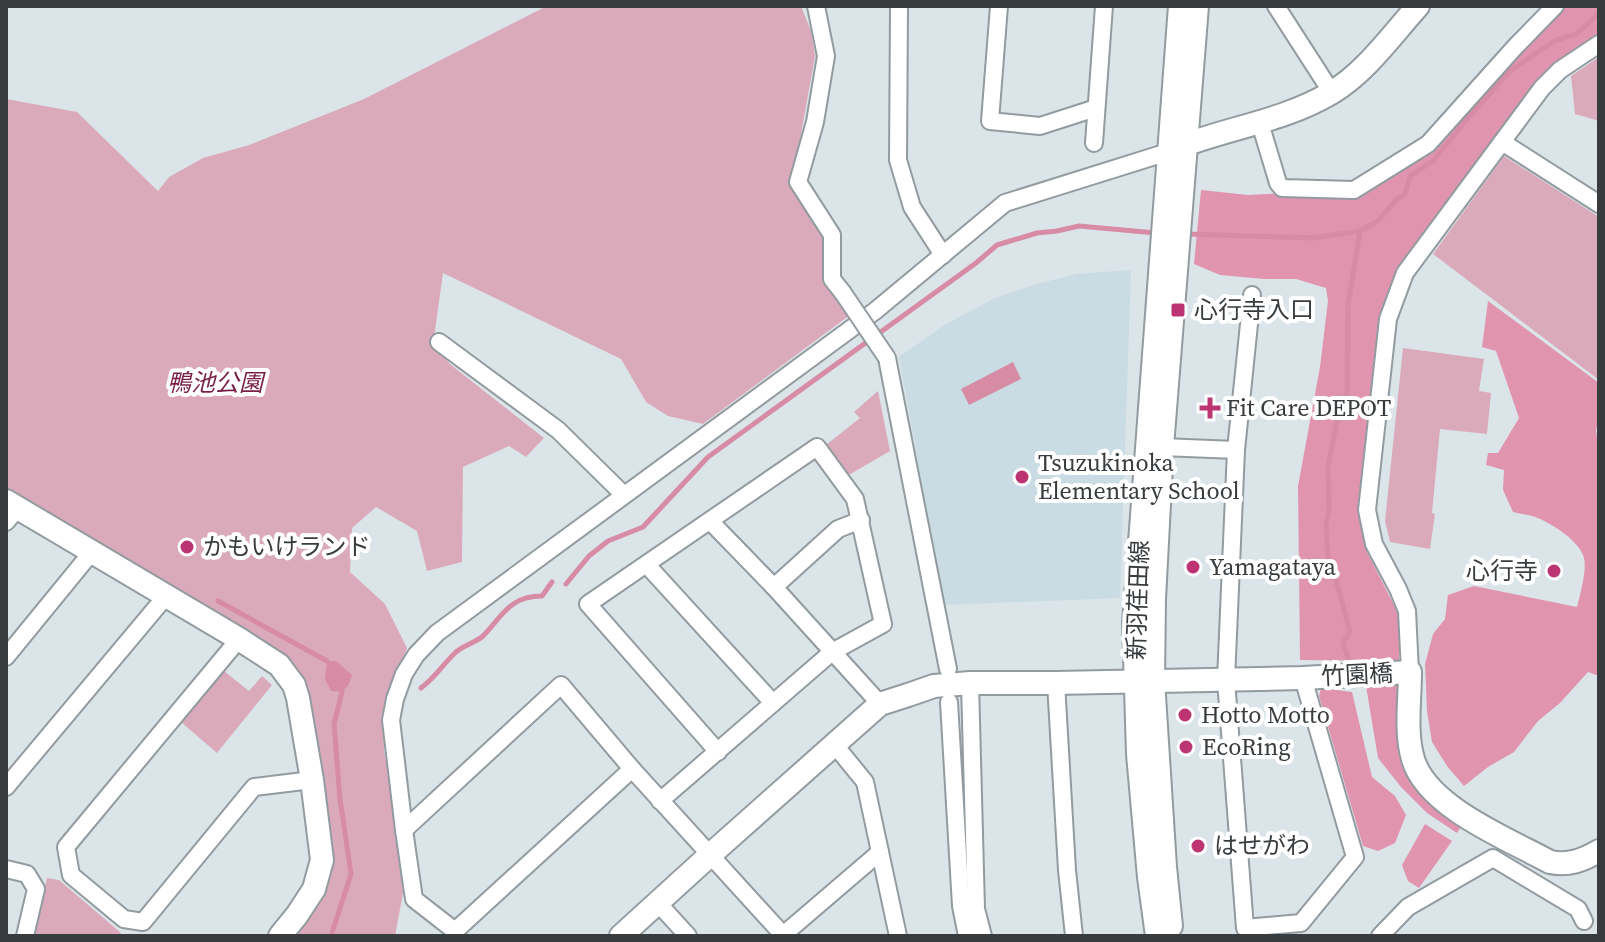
<svg xmlns="http://www.w3.org/2000/svg" width="1605" height="942" viewBox="0 0 1605 942" font-family="'Source Serif 4','Noto Sans JP',serif">
<rect width="100%" height="100%" fill="#dbe5e9"/>
<polygon fill="#c9dbe3" points="1131,270 1120,598 944,605 899,357 946,324 995,298 1037,284 1076,274"/>
<g fill="#dbaaba">
<polygon points="547,6 801,6 811,31 815,56 792,185 825,238 850,315 703,424 668,416 646,402 621,359 443,273 433,345 451,365 544,438 526,457 509,446 463,467 462,562 427,571 417,531 376,507 352,528 350,572 385,604 407,648 383,715 384,750 395,814 403,893 395,936 295,936 319,904 329,865 331,831 316,743 303,688 6,493 6,99 77,112 158,191 169,177 203,158 249,145 364,99"/>
<polygon points="1599,57 1599,121 1575,114 1571,76"/>
<polygon points="1504,156 1599,217 1599,380 1433,254"/>
<polygon points="1403,348 1484,359 1479,391 1491,393 1487,434 1440,429 1432,513 1435,514 1430,549 1390,542 1385,521"/>
<polygon points="878,391 890,451 847,476 826,445 860,418 854,412"/>
<polygon points="224,671 249,691 262,676 272,685 217,753 181,722"/>
<polygon points="47,878 59,880 121,933 119,936 34,936"/>
</g>
<g fill="#e194ae">
<polygon points="1565,6 1599,6 1599,40 1570,57 1466,183 1382,326 1360,519 1368,554 1399,615 1399,661 1300,660 1298,486 1320,367 1328,301 1326,288 1296,279 1264,279 1220,275 1194,264 1201,190 1248,195 1288,193 1335,196 1426,157 1498,77"/>
<path d="M1488,301L1599,383V422L1596,430L1599,450V676L1588,672L1560,703L1538,721L1514,752L1488,767L1464,786L1447,766L1432,742L1427,711L1425,664L1433,634L1445,619L1448,595L1474,586L1577,607C1580,595 1587,570 1584,558C1580,541 1552,524 1538,518C1530,515 1521,514 1513,512L1503,490L1504,470L1486,465L1488,453H1498L1519,418L1496,351L1482,347Z"/>
<polygon points="1403,683 1401,740 1462,825 1457,833 1427,813 1401,787 1378,758 1366,686"/>
<polygon points="1321,688 1352,692 1372,777 1395,796 1406,815 1395,843 1378,851 1363,846 1319,696"/>
<polygon points="1425,824 1452,841 1419,888 1408,881 1402,865"/>
</g>
<g fill="#d78ba5">
<polygon points="1013,362 1021,379 969,405 961,389"/>
<polygon points="327,661 336,661 352,675 348,686 342,692 331,691 325,679"/>
</g>
<g fill="none" stroke-linecap="round" stroke-linejoin="round">
<g stroke="#d78ba5" stroke-width="5">
<polyline points="1186,234 1314,238 1360,231 1378,221 1397,199 1405,195 1410,176 1433,161 1468,118 1510,71 1556,40 1577,34 1599,13"/>
<polyline points="566,584 589,556 608,541 643,527 708,457 976,263 997,245 1037,233 1057,231 1079,226 1156,233"/>
<polyline points="218,601 327,661"/>
<polyline points="1350,664 1343,643 1350,632 1338,587 1328,557 1326,524 1329,511 1328,466 1339,411 1347,392 1348,306 1360,231"/>
<path d="M421,688C436,677 443,664 456,652C464,645 475,643 483,636C503,615 510,596 542,596L552,582"/>
<polyline points="331,936 351,874 340,799 334,724 342,692"/>
</g>
<g stroke="#929b9f" stroke-width="20">
<g id="street">
<polyline points="816,6 826,56 815,122 798,182 832,235 832,279 843,293"/>
<polyline points="899,6 898,160 912,207 943,255"/>
<polyline points="999,6 990,121 1040,126 1096,108"/>
<polyline points="1276,6 1332,93"/>
<polyline points="1260,123 1278,183 1282,188 1354,190 1428,144 1515,47 1555,6"/>
<polyline points="1502,142 1599,204"/>
<polyline points="1094,143 1104,6"/>
<polyline points="1252,295 1236,450 1226,680 1245,928 1301,923 1355,857 1303,678"/>
<polyline points="439,342 558,430 624,495"/>
<polyline points="887,358 948,669"/>
<polyline points="1162,447 1236,450"/>
<polyline points="710,521 774,587 880,704"/>
<polyline points="6,522 18,508"/>
<polyline points="647,565 773,703"/>
<polyline points="774,587 838,529 861,520"/>
<polyline points="239,639 66,847 71,875 124,919 143,922 254,787 312,780"/>
<polyline points="6,657 91,553"/>
<polyline points="1410,672 1407,611 1398,589 1374,544 1367,510 1388,319 1405,273 1542,88 1560,70 1599,44"/>
<polyline points="970,683 976,909 983,936"/>
<polyline points="1056,683 1067,870 1074,936"/>
<polyline points="949,702 961,906 967,936"/>
<polyline points="834,744 865,782 898,936"/>
<polyline points="632,769 455,931 414,899 404,830 391,720 395,699 404,674 416,655 437,633 875,311 1005,203 1168,152"/>
<polyline points="6,787 166,596"/>
<polyline points="660,801 832,652 883,624 855,499 817,447 588,604 718,752"/>
<polyline points="404,830 561,685 632,769 784,936"/>
<polyline points="6,869 27,874 36,889 25,936"/>
<polyline points="657,902 688,936"/>
<polyline points="783,935 880,852"/>
<polyline points="1380,936 1408,907 1493,858 1578,909 1584,921"/>
</g>
</g>
<g stroke="#929b9f" stroke-width="26">
<g id="secondary">
<path d="M1174,149C1225,128 1282,122 1331,93C1365,73 1391,36 1418,6"/>
<polyline points="6,501 239,639 279,665 294,685 298,698 312,780 322,860 314,889 297,915 280,936"/>
<polyline points="1171,926 1165,867 1153,680 1154,599 1162,447 1197,6"/>
<path d="M621,936L710,855L880,704L908,695L934,686L970,683H1056L1303,678L1410,672C1410,700 1405,732 1413,759C1427,807 1508,839 1550,862C1569,866 1583,860 1599,851"/>
<polyline points="1157,936 1149,877 1138,754 1134,623 1180,6"/>
</g>
</g>
<use href="#street" stroke="#fff" stroke-width="16"/>
<use href="#secondary" stroke="#fff" stroke-width="22"/>
<g stroke="#929b9f" stroke-width="20" stroke-linecap="butt">
<polyline id="street-bridge" points="843,293 887,358"/>
</g>
<use href="#street-bridge" stroke="#fff" stroke-width="16"/>
</g>
<g fill="#bd3472" stroke="#fff" stroke-width="3">
<rect x="1170" y="302" width="16" height="16" rx="4"/>
<path d="M1206 396h8v8h8v8h-8v8h-8v-8h-8v-8h8z"/>
<circle cx="1022" cy="477" r="8"/>
<circle cx="187" cy="547" r="8"/>
<circle cx="1193" cy="567" r="8"/>
<circle cx="1554" cy="571" r="8"/>
<circle cx="1185" cy="715" r="8"/>
<circle cx="1186" cy="747" r="8"/>
<circle cx="1198" cy="846" r="8"/>
</g>
<g text-anchor="middle" stroke-width="8" stroke-linejoin="round" paint-order="stroke">
<g font-size="24" fill="#383c3e" stroke="#fff" text-anchor="start">
<text x="1194" y="318">心行寺入口</text>
<text x="1226" y="416">Fit Care DEPOT</text>
<text x="1038" y="471">Tsuzukinoka<tspan x="1038" dy="28">Elementary School</tspan></text>
<text x="203" y="555">かもいけランド</text>
<text x="1209" y="575">Yamagataya</text>
<text x="1538" y="579" text-anchor="end">心行寺</text>
<text x="1201" y="723">Hotto Motto</text>
<text x="1202" y="755">EcoRing</text>
<text x="1214" y="854">はせがわ</text>
</g>
<g font-size="24" font-style="italic" fill="#781f47" stroke="#fff">
<text x="215" y="391">鴨池公園</text>
</g>
<g font-size="24" fill="#383c3e" stroke="#fff">
<text transform="translate(1138 600) rotate(-88)" y="8">新羽荏田線</text>
<text transform="translate(1357 675) rotate(-3)" y="8">竹園橋</text>
</g>
</g>
<rect width="1605" height="942" fill="none" stroke="#383c3e" stroke-width="16"/>
</svg>
